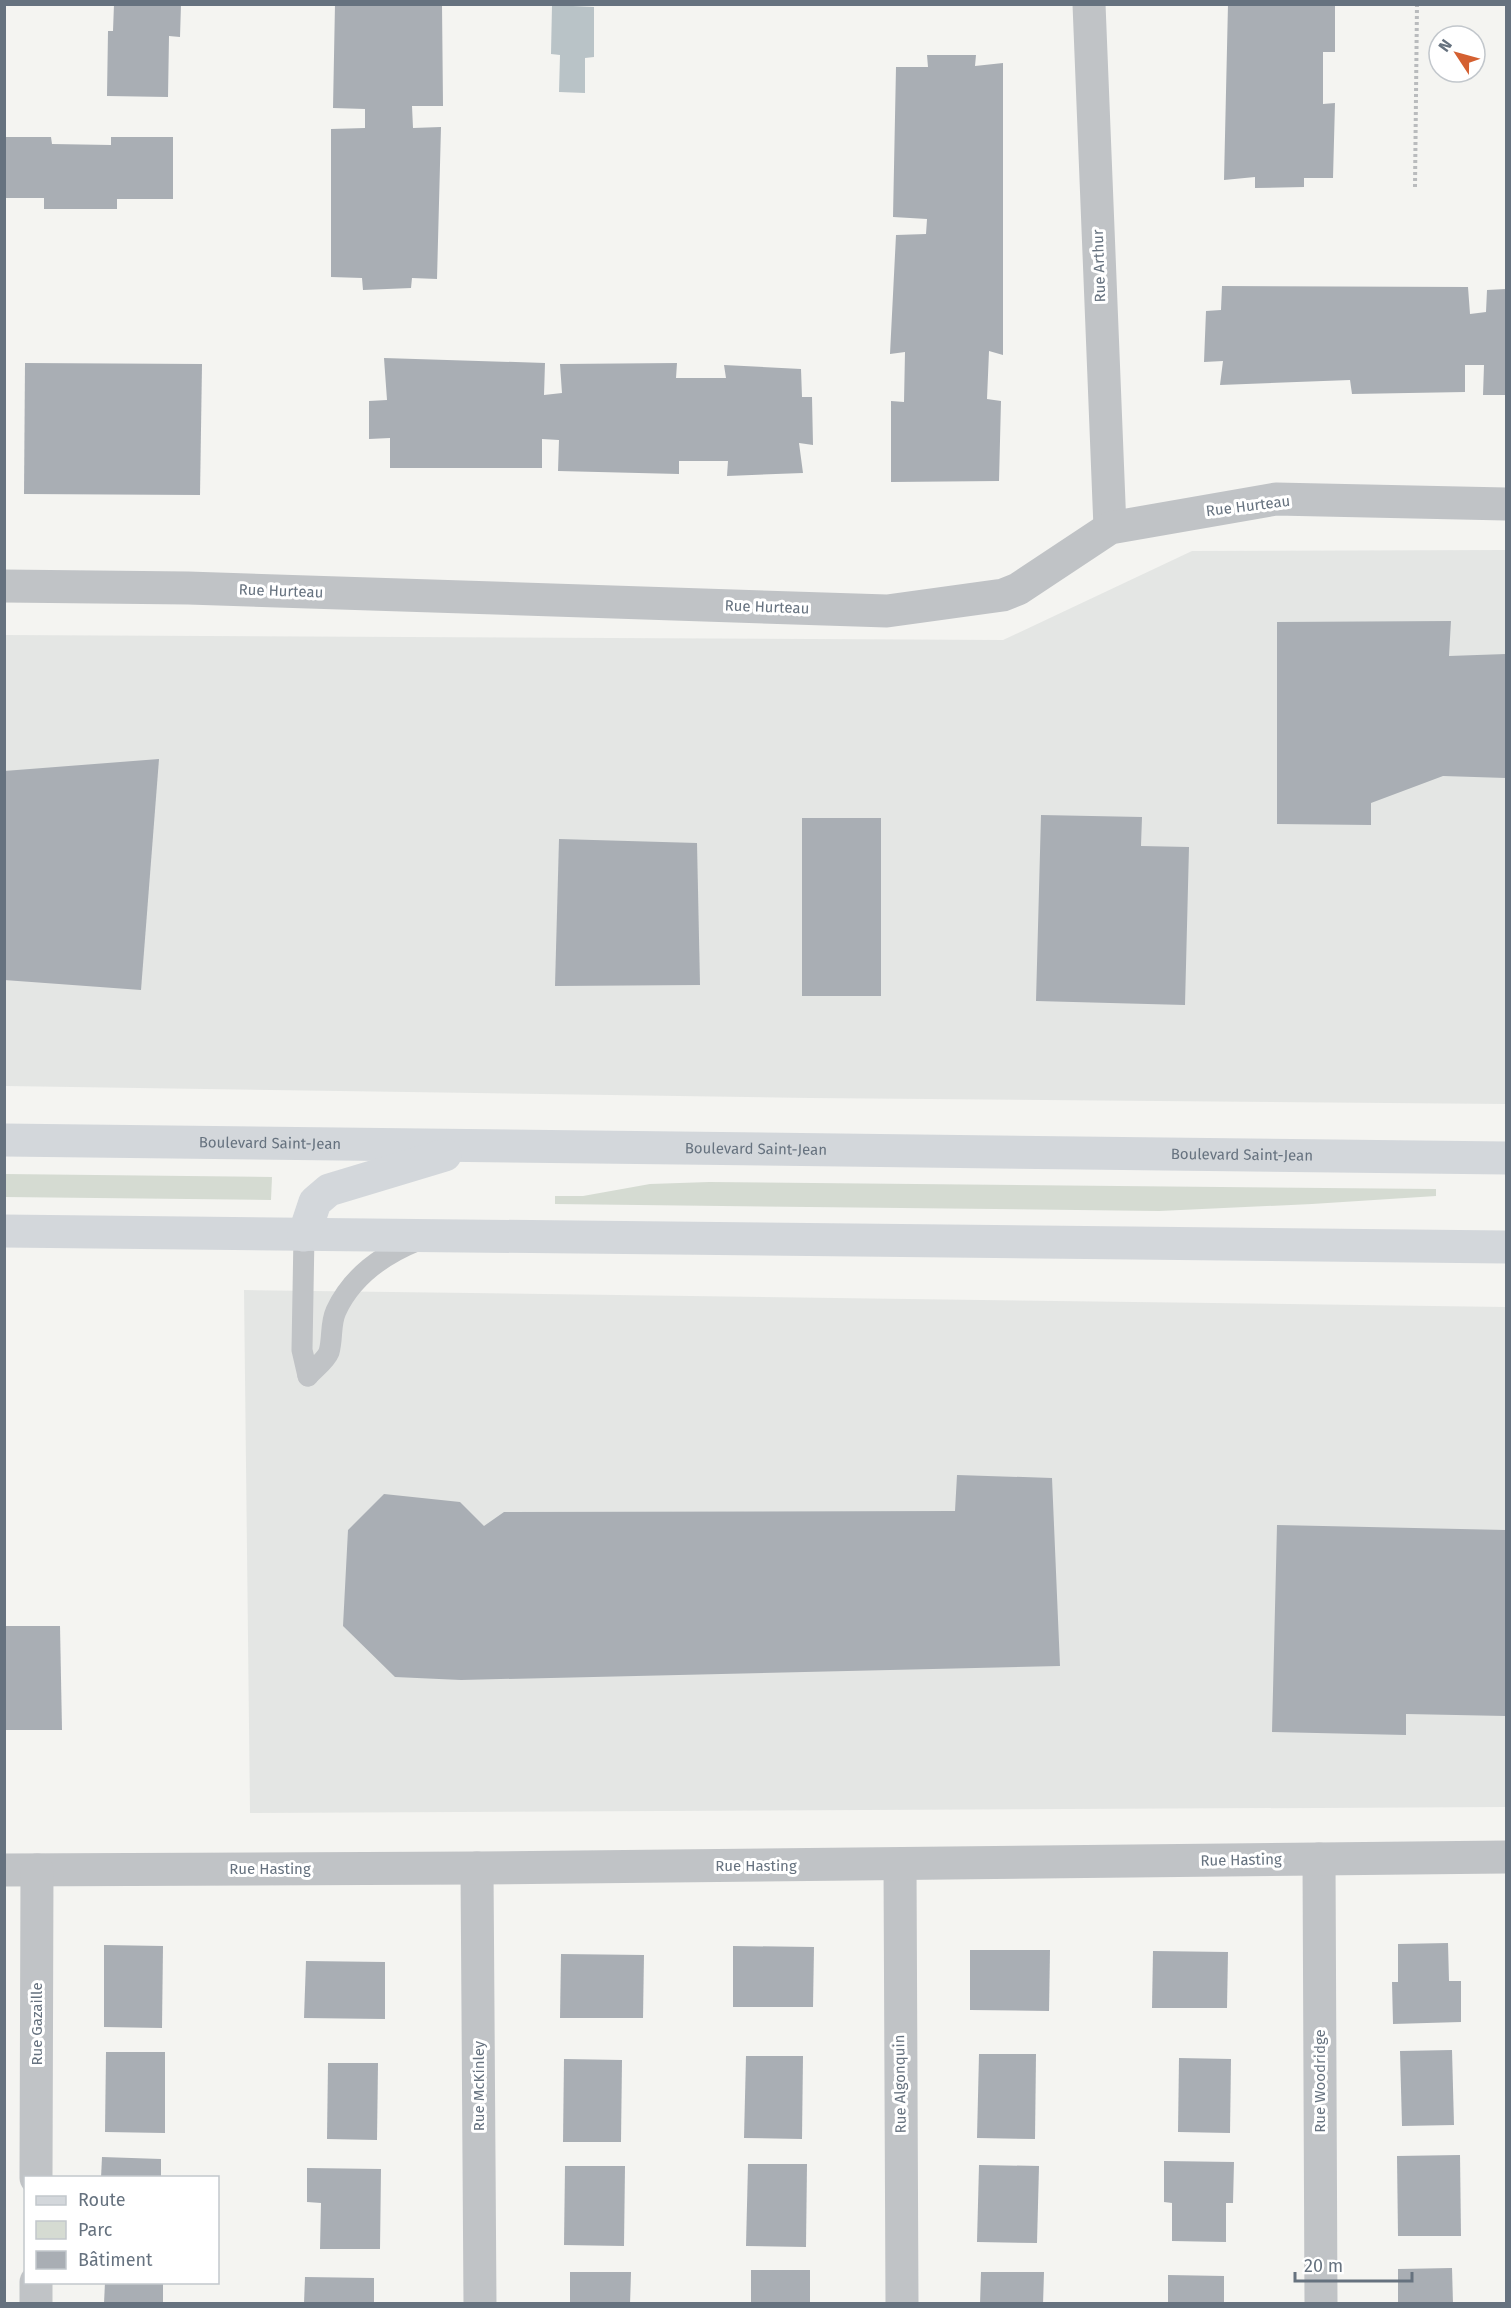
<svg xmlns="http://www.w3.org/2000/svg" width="1511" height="2308" viewBox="0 0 1511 2308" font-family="'Fira Sans',sans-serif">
<rect width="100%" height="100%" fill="#f4f4f1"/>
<g fill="#e4e6e4">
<polygon points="1506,550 1506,1104 810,1098 5,1086 5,635 1003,640 1192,551"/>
<polygon points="244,1290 1506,1307 1506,1807 250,1813"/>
</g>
<g fill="#d5dbd2">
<polygon points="5,1174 272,1177 271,1200 5,1197"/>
<polygon points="709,1182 1436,1189 1436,1196 1312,1204 1159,1211 555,1204 555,1196 583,1196 650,1184"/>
</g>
<polygon fill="#b9c3c7" points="552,5 594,7 594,57 585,58 585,93 559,92 560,55 551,54"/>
<g fill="#a9aeb4">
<polygon points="114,4 181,4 180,37 169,36 168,97 107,96 108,31 113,31"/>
<polygon points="335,4 442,4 443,106 412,106 413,128 441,127 437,279 412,278 411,288 363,290 362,278 331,277 331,129 365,128 365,109 333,108"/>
<polygon points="1228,4 1335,4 1335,52 1323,52 1323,104 1335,103 1333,178 1304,178 1304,187 1255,188 1255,177 1224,180"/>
<polygon points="927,55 976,55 975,66 1003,63 1003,355 989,351 987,399 1001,401 999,481 891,482 891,401 904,402 905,352 890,354 896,235 926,234 927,219 893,217 896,67 928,67"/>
<polygon points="4,137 51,137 52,144 111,145 111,137 173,137 173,199 117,199 117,209 44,209 44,198 4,198"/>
<polygon points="1222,286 1468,287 1470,314 1486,312 1487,290 1506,289 1506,395 1483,395 1484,365 1465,365 1465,392 1352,394 1350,380 1220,385 1223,361 1204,362 1206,311 1221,310"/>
<polygon points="384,358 545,363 544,395 562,393 560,364 677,363 676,378 726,378 724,365 801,369 802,397 812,397 813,445 799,443 803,473 727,476 728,461 679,461 679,474 558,471 559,440 542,439 542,468 390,468 390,438 369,439 369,401 387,400"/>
<polygon points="25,363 202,364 200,495 24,494"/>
<polygon points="1451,621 1449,656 1506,654 1506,778 1443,776 1371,803 1371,825 1277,824 1277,622"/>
<polygon points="159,759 141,990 4,980 4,771"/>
<polygon points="1041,815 1142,817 1141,846 1189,847 1185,1005 1036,1001"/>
<rect x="802" y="818" width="79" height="178"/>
<polygon points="559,839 697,843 700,985 555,986"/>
<polygon points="957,1475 1052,1478 1060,1666 461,1680 395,1677 343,1626 348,1530 384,1494 460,1502 484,1526 504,1512 955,1511"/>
<polygon points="1277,1525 1506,1530 1506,1716 1406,1714 1406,1735 1272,1732"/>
<polygon points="4,1626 60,1626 62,1730 4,1730"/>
<polygon points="1448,1943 1449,1981 1461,1981 1461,2022 1393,2024 1392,1982 1398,1982 1398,1944"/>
<polygon points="104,1945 163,1946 162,2028 104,2027"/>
<polygon points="733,1946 814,1947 813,2007 733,2007"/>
<polygon points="970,1950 1050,1950 1049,2011 970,2010"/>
<polygon points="1153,1951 1228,1952 1227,2008 1152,2008"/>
<polygon points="561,1954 644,1955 643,2018 560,2018"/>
<polygon points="306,1961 385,1962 385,2019 304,2018"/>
<polygon points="1452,2050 1454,2125 1402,2126 1400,2051"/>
<polygon points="106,2052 165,2052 165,2133 105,2132"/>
<polygon points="979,2054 1036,2054 1035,2139 977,2138"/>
<polygon points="746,2056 803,2056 802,2139 744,2138"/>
<polygon points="1179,2058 1231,2059 1230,2133 1178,2132"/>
<polygon points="564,2059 622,2060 621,2142 563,2142"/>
<polygon points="328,2063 378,2063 377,2140 327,2139"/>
<polygon points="1460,2155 1461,2236 1398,2236 1397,2156"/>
<polygon points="102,2157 161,2159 161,2178 101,2178"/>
<polygon points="1164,2161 1234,2162 1233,2203 1226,2203 1226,2242 1172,2241 1172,2203 1164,2202"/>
<polygon points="748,2164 807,2164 806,2247 746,2246"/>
<polygon points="979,2165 1039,2166 1037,2243 977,2242"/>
<polygon points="565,2166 625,2166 624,2246 564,2245"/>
<polygon points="307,2168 381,2169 380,2249 320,2249 321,2203 307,2202"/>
<polygon points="1452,2268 1453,2304 1398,2304 1398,2269"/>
<rect x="751" y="2270" width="59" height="34"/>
<polygon points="570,2272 631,2272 630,2304 570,2304"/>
<polygon points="981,2272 1044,2272 1043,2304 980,2304"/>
<polygon points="1168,2275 1224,2276 1224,2304 1168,2304"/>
<polygon points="305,2277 374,2278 374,2304 304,2304"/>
<polygon points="105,2282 163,2282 163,2304 104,2304"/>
</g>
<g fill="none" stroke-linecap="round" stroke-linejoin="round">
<polyline stroke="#b9bbbd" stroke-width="4" stroke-dasharray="3 3" stroke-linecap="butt" points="1415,187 1417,4"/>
<g stroke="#c0c3c6" stroke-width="21">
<polyline points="304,1235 302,1350 308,1376"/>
<path d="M308,1376C314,1369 326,1360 329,1352C333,1338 330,1324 336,1311C352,1276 384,1254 419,1240"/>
</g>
<g stroke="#c0c3c6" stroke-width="33">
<polyline points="1089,4 1110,528"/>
<polyline points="4,586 188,588 887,611 1003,595 1018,589 1110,528 1276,499 1506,504"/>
<polyline points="1319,1859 1321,2304"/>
<polyline points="900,1865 902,2304"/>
<polyline points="477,1868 480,2304"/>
<polyline points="4,1870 477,1868 1506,1857"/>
<polyline points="36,2178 37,1870"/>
<polyline points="36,2304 36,2282"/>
</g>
<g stroke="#d3d7db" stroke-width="33">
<path id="s1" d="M4,1140L1506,1158"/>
<polyline points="4,1231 1506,1247"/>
<polyline points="304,1235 315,1202 329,1190 445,1155"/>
</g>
</g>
<g text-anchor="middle" stroke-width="6" stroke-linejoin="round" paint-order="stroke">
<g font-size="15" fill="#66727f" stroke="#fff">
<text transform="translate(1099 266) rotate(-92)" y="5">Rue Arthur</text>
<text transform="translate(1248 506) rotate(-7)" y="5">Rue Hurteau</text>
<text transform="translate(281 591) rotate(2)" y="5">Rue Hurteau</text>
<text transform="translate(767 607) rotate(2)" y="5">Rue Hurteau</text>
<text dy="5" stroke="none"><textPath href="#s1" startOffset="266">Boulevard Saint-Jean</textPath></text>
<text dy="5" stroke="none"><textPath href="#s1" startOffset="752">Boulevard Saint-Jean</textPath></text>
<text dy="5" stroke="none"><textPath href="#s1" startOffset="1238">Boulevard Saint-Jean</textPath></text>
<text transform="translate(1241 1860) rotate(-1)" y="5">Rue Hasting</text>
<text x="756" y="1871">Rue Hasting</text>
<text x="270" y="1874">Rue Hasting</text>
<text transform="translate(37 2024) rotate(-90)" y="5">Rue Gazaille</text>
<text transform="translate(1320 2081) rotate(-90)" y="5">Rue Woodridge</text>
<text transform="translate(900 2084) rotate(-91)" y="5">Rue Algonquin</text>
<text transform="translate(479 2086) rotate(-90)" y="5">Rue McKinley</text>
</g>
</g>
<rect width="1511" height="2308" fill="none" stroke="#66727f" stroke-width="12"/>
<rect x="24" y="2176" width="195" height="108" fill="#ffffff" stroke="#c2c7cc" stroke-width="1.5"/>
<rect x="36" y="2196" width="30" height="9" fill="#d3d7db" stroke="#c2c7cc" stroke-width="1.5"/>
<text x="78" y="2206" font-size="18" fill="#66727f">Route</text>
<rect x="36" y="2221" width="30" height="18" fill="#d5dbd2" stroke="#c2c7cc" stroke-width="1.5"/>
<text x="78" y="2236" font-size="18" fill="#66727f">Parc</text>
<rect x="36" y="2251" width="30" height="18" fill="#a9aeb4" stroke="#c2c7cc" stroke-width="1.5"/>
<text x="78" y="2266" font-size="18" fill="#66727f">Bâtiment</text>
<g transform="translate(1457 54) rotate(306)"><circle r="28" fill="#ffffff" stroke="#c2c7cc" stroke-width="1.5"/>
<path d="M0-4.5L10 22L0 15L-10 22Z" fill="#d46031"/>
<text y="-9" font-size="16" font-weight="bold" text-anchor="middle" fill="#66727f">N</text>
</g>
<path d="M1295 2272v9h117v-9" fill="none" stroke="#66727f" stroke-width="3"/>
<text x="1304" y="2272" font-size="18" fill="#66727f" stroke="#ffffff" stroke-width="4.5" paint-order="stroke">20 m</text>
</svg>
